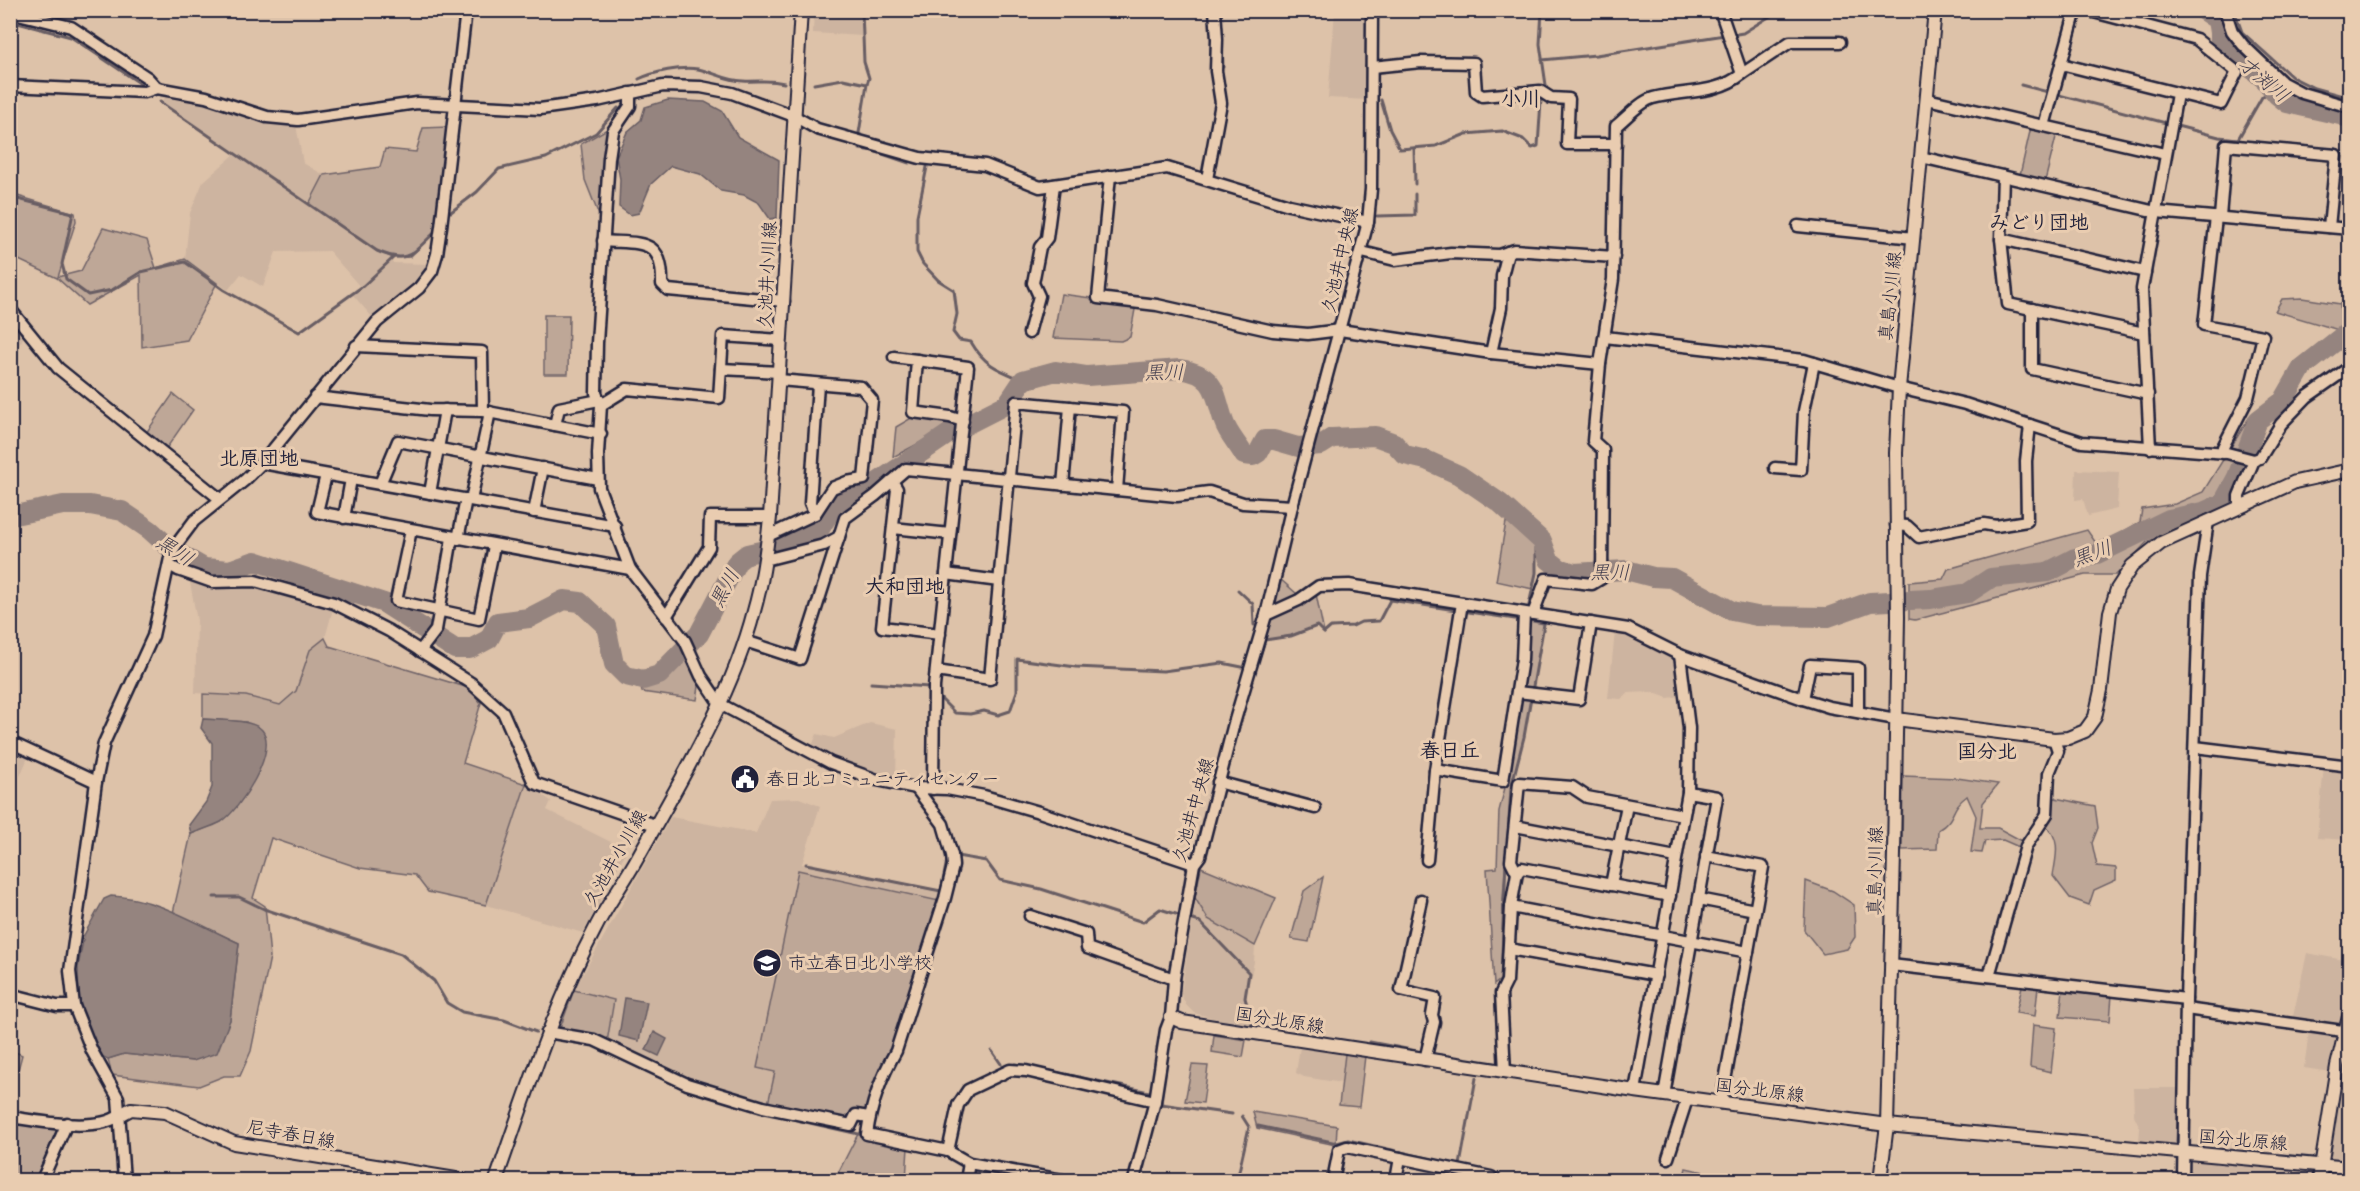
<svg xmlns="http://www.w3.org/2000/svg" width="2360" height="1191" viewBox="0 0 2360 1191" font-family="'Shantell Sans','Klee One',sans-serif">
<rect width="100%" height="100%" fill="#ddc2a9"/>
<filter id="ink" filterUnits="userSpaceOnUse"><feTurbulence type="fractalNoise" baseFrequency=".0167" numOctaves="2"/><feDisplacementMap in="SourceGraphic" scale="12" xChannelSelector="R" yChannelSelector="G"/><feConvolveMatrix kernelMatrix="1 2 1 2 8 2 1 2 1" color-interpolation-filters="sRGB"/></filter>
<g filter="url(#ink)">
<g fill="#cdb4a0">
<polygon points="814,11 862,11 863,36 813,33"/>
<polygon points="1335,11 1366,11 1368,100 1328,98"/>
<polygon points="166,97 204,102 260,121 296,125 303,163 324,175 309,203 377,251 393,258 392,263 429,264 406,296 373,318 353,295 361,288 329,251 276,252 263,287 241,274 228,290 185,259 190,213 203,182 236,153 160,102"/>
<polygon points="10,314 26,333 17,349 11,349"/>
<polygon points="2076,470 2119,472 2117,509 2088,516 2083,499 2075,500"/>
<polygon points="190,582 220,589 257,586 333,609 325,638 310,650 296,691 280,705 246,696 195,693 197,621"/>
<polygon points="1615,632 1677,661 1681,696 1668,698 1651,692 1628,693 1621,699 1608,698"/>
<polygon points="870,723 897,729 896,781 845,764 811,748 817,734 834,738"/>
<polygon points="10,743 30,753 17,783 11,781"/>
<polygon points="2324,766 2349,769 2349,840 2317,838"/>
<polygon points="526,784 551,801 547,810 627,850 583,933 486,905"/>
<polygon points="799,798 820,806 802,864 942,892 894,1046 882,1066 868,1111 857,1109 844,1118 768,1104 698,1084 607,1042 614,1000 574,990 671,817 756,833 770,799"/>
<polygon points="1195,898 1208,919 1255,946 1254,962 1246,997 1255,1029 1194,1013 1186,1005 1181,994"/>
<polygon points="2307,953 2349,961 2349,990 2330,1072 2304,1068 2310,1024 2292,1021"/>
<polygon points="2349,1033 2349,1161 2331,1159 2327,1154 2335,1100"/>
<polygon points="1300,1047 1345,1054 1342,1083 1304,1077 1296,1073"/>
<polygon points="2133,1088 2180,1088 2179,1131 2175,1145 2139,1141 2140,1128 2134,1115"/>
<polygon points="2190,1158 2311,1170 2315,1175 2314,1180 2185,1180 2186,1161"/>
<polygon points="2332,1171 2349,1172 2349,1180 2325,1180 2325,1175"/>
</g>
<g fill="#bea797" stroke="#706469" stroke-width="1.5">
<polygon points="447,127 435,227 432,235 410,257 393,258 377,251 309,204 324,175 380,167 385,149 416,152 423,128"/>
<polygon points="2031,127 2057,133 2045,181 2020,175"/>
<polygon points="607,129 600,218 585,180 581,144"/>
<polygon points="11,194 75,213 76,221 58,277 81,271 103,228 147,240 156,268 185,259 217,283 187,340 142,347 141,275 87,305 57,278 19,260 11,275"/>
<polygon points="1061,294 1136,304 1130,337 1121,341 1053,338"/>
<polygon points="2302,298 2340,304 2342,331 2275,311 2282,299"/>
<polygon points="544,315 569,315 568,374 544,374"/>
<polygon points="173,394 193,410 166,449 146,433"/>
<polygon points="2257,416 2258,423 2243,475 2223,505 2147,542 2116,575 2085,575 1915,620 1909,619 1909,582 1943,579 1948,569 2087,530 2098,546 2140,522 2142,509 2175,504 2203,492 2249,418"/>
<polygon points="913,417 950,423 944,430 893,457 896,427"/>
<polygon points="1506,522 1519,526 1536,546 1536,573 1533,589 1496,581"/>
<polygon points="1279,578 1305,601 1316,594 1324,633 1317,626 1291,636 1265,640"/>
<polygon points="1529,621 1544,624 1524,737 1511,788 1503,898 1501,979 1494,985 1487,869 1497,868 1499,811 1507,780 1528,657"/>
<polygon points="325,638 329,646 469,688 481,703 463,763 526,784 486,905 428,892 415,875 360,868 271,838 253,898 265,906 270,957 251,1051 240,1076 224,1076 199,1086 112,1075 108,1059 124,1054 193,1061 230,1020 239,943 173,913 191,834 221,822 246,722 203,719 203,694 246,696 280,705 296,691 310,650"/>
<polygon points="688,655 699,686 697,700 642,692 640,683 662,681"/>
<path d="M1903,776L1957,778L1998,784L1983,803L1980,828H1998L2024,842L2019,847L2003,840L1985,841L1982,853L1971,852L1976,816L1967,796C1949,809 1957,819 1938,830L1937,849L1902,850Z"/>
<path d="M2050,797L2095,806L2098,828L2092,843L2097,866L2116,868V880L2094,890L2089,905L2070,898L2053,876C2056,857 2062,839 2045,825Z"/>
<polygon points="1201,867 1276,898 1255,946 1208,919 1195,898"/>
<polygon points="798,870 939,901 894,1046 882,1066 868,1111 857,1109 844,1118 768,1104 775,1072 757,1068"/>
<polygon points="1323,877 1309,942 1291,939 1304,891"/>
<polygon points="1806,881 1833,891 1854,905 1855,937 1847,949 1823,954 1804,930"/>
<polygon points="2022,986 2038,987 2035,1016 2016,1013"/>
<polygon points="574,990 614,1000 607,1042 589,1033 559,1031"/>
<polygon points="2063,990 2112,995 2110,1021 2060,1017"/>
<polygon points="2033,1025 2056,1028 2051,1072 2030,1067"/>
<polygon points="1214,1035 1246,1040 1243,1057 1212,1052"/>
<polygon points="11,1050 22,1055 18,1070 11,1069"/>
<polygon points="1345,1054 1365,1056 1359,1107 1339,1105"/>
<polygon points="1192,1065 1208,1066 1203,1103 1185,1101"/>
<polygon points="1253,1112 1337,1126 1336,1145 1257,1128"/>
<polygon points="11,1121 61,1128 37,1180 11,1180"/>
<polygon points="858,1134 908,1147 906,1180 815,1180 819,1175 838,1173"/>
<polygon points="1686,1168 1736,1179 1736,1180 1683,1180"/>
</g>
<g fill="#95847f" stroke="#675d64" stroke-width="1.5">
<polygon points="668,100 705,102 722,111 738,137 779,160 777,218 770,219 759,203 744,195 721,191 700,174 671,166 651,184 639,213 630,215 619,207 620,179 616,157 627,132 641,120 645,107"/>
<path d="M203,719C217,720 253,719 262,730C279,750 240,810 221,822C212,827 200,830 191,834L189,825L206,802L212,787V743L201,728Z"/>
<path d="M111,896C156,897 199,925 239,943L230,1020L217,1053L193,1061L124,1054L108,1059L101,1056L79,1006L78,967L84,935L104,899Z"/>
<polygon points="625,998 647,1002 639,1041 619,1036"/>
<polygon points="654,1032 667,1039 659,1056 646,1050"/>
</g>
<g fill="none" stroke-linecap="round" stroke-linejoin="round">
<g stroke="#675d64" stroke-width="3">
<polyline points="862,10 864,62 869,78 867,84"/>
<polyline points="1221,10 1223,67"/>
<polyline points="2234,10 2242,32 2292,77 2314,88 2350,98"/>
<polyline points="10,21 71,37 141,84"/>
<polyline points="1731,35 1743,33 1780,10"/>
<polyline points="1542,60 1596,55 1725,35"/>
<path d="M639,79C654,72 681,66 698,69C713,72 727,81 743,81C758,82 769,79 784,83"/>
<polyline points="814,84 843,79 867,84 859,133"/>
<polyline points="2021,85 2219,137 2238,139 2262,97 2272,89"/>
<polyline points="1381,100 1390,130 1400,149 1436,146 1466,134 1502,131 1523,139 1532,148 1538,146 1541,101 1547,92 1540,44 1542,10"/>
<path d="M160,102L377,251C407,264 411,255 432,235"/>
<polyline points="1414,148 1415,184"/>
<polyline points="860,149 874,151 909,163"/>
<path d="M927,167L917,216V252L923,264L938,280L954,290L957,314L953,332L959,340L971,342C985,366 999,370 1023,380"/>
<polyline points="10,197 73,213 62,264 66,279 88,295 112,290 141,272 185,262 224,290 299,332 363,286 393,258"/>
<polyline points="451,212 477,192 499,169 546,158 596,133 618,108"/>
<polyline points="1377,216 1415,215 1415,194"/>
<polyline points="1238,590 1253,604 1254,625"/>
<polyline points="1529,605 1536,573 1536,546 1542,541"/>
<polyline points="1259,658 1265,640 1291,636 1317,626 1324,633 1331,627 1353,626 1361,622 1379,621 1390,600 1515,619"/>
<polyline points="871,683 929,687 931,689"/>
<polyline points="938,696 955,713 970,714 984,711 998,715 1010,711 1017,691 1017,659 1076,667 1163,671 1222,663 1242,667"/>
<polyline points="1508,837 1511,788 1524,737 1544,624"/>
<polyline points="957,856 986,861 1000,880 1041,889 1143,922 1160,909 1179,915"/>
<polyline points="806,864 941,891 947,860"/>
<polyline points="214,897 239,897 264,909 401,954 434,981 447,1003 462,1012 504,1020 536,1032"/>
<polyline points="1193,920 1200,922 1249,973 1245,998 1253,1026"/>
<polyline points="1501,979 1506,861"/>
<polyline points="1370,1042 1422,1052"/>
<polyline points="992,1051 1001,1064"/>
<polyline points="1015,1064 1028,1066"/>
<polyline points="1041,1069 1149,1092"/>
<polyline points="1161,1104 1232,1114"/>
<polyline points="779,1116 863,1135"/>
<polyline points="1258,1126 1337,1143 1348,1140 1449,1163"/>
<polyline points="2177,1142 2180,1067"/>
<polyline points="1460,1165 1476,1078"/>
<polyline points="1491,1172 1499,1174 1502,1180"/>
<polyline points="1064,1177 1082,1180"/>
<polyline points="1237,1180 1249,1127 1242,1116"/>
<polyline points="2178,1180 2178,1162"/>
</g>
<g stroke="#95847f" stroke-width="20">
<polyline points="2202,10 2217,20 2220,39 2228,49 2264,79 2277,95 2287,103 2340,115 2350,119"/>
<path d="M10,516L63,505H90L122,511L150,530L171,549L204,568L230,570L255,561L384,603L455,649H470L489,639L498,622L529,618L564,600L580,602L606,626L614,664L626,676L643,680L659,675L699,634L737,562L747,554L778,547L797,535L818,532L836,502L863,492L950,433L1007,404L1023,380L1056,371L1087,376L1180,369C1217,375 1214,393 1224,422C1228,434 1238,444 1244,455L1253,456L1258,453L1265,440H1274L1298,447L1321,445L1332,438L1375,436L1394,443L1405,455L1426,460L1459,475L1500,503L1542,541L1549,560L1559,568L1574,573L1626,570L1653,577L1672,578L1732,611L1757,616L1828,617L1870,602L1931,599L1968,593L1991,578L2048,572L2075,558L2097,554L2169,519L2203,512L2223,503L2237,477L2258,420L2283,401L2302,368L2345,334H2350"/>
</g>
<g stroke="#22223b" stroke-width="15">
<g id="minor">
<polyline points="2225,10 2232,31 2243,45 2283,83 2302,93 2350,107"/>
<polyline points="10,12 71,27 148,78 157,88"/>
<polyline points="2061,64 2221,104 2237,72 2196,39 2086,10"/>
<polyline points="1372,67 1421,62 1474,63 1476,92 1482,96 1540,91 1551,98 1569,99 1567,144 1616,144"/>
<polyline points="1742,74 1790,42 1840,42"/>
<polyline points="10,86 145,92 157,88 206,97 267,117 298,120 417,103 540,109 597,101 663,86 701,87 732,93 794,116 817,129 920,158 985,165 1040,187 1167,168 1289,205 1368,222"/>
<polyline points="630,93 630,106 613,131 609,158 597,343 596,393 601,405 598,454 599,488 630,569 685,641 701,676 720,704 831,763 877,780 916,788 947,789 984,796 1039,812 1194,864"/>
<polyline points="1927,99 2165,154"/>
<polyline points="2044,126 2076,10"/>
<polyline points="1921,157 2156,212 2350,229"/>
<polyline points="1110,176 1098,298 1157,305 1273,331 1308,334 1340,330 1491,353 1600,364"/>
<polyline points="2003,176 2001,239 2008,304 2144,333"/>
<polyline points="1207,179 1221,103 1216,71 1217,39 1215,10"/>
<polyline points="2216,217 2204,325 2263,336 2248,398 2223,447 2223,453"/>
<polyline points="2220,217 2226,145 2336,155 2329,227"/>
<polyline points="1798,226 1914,238"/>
<polyline points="2001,239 2145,272"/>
<path d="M603,241C641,244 663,237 662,284L668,290L784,301"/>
<polyline points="1362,252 1395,260 1451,253 1499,255 1514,250 1614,257"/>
<polyline points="10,309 58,368 220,499"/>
<polyline points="2032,309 2032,369 2148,394"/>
<polyline points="1029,333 1039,296 1033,283 1040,247 1047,238 1054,185"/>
<polyline points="1605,337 1804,360 1899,388 1965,404 2082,442 2227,453 2254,460"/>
<polyline points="356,346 482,352 483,411 601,434"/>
<polyline points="1491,353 1501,308 1502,276 1508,252"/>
<polyline points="894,357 968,367 934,687 933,789"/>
<polyline points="917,360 913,412 950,417 963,421"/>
<polyline points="721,369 779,372"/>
<polyline points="315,397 430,410 483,411"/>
<polyline points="601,405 627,389 719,398 723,336 781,340"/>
<polyline points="555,425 559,408 599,400"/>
<polyline points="2150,448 2142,289 2177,94"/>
<polyline points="262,463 615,526"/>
<polyline points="1775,468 1801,470 1804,411 1814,363"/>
<polyline points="326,475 317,512 630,569"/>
<polyline points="892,481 897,489 882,627 940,634"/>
<polyline points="380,484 398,441 598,479"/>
<polyline points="1063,485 1070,407"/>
<polyline points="430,493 445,410"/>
<polyline points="471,500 490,412"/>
<polyline points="2239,508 2239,496 2254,460 2260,458 2281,424 2307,397 2350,367"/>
<polyline points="534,512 543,468"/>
<polyline points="815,514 810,503 818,384"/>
<polyline points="344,518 351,479"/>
<polyline points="1896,525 1907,526 1919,537 1984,524 1996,526 2027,521 2026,461 2030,425"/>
<polyline points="893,528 950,534"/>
<polyline points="411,530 396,601 479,619 494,546"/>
<polyline points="768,536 815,514 832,488 847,482 864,479 872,400 861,387 779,380"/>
<polyline points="458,539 466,499"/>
<polyline points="765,560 824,545 839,537"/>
<polyline points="169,565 178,570 212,582 255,581 334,603 389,631 471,683 503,712 534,783 655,825"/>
<polyline points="946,574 999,581"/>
<path d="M1533,614L1546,579L1592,584L1602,578L1603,450L1593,441L1600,364L1613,279L1616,126C1626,118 1641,101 1653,98C1683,90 1717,95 1742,74L1720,10"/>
<polyline points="1266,615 1299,600 1319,586 1349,585 1628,629 1680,655 1803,699 1829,707 1896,719"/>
<polyline points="666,617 709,547 710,517 770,517"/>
<polyline points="745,641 800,659 845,518 875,496 906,469 1177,496 1209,492 1243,503 1292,506"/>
<polyline points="420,651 436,630 452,538"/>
<polyline points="936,671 990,679 1016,402 1123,412 1117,490"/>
<polyline points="1517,692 1579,699 1591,623"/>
<polyline points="1803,699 1810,665 1858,668 1858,712"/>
<polyline points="10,742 96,782"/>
<polyline points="2195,747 2350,766"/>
<polyline points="1435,770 1503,781 1522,659 1524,614"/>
<polyline points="1218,782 1315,808"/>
<path d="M916,788L943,824L952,855L953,866L945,898L896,1051C881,1077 871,1105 867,1134L948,1151L969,1163L1062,1180"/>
<polyline points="1515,826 1676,857"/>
<polyline points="1706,856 1763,867 1721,1103"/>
<polyline points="1427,860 1435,770 1462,603"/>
<polyline points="1517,873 1522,868 1670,896"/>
<polyline points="1611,885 1627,805"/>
<polyline points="1699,899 1755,910"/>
<polyline points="1421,900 1401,990 1435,998 1432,1015 1434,1022 1425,1060"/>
<polyline points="1511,907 1748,952"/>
<polyline points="1030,916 1086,934 1087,948 1174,979"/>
<polyline points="1509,949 1656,975"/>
<polyline points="1891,965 2186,999"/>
<polyline points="1989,976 2026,846 2047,814 2049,773 2058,751 2054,739"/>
<polyline points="10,994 57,1006 74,1006"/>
<polyline points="2186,1009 2350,1032"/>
<polyline points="547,1032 594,1040 687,1084 763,1107 851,1125 856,1115 869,1117"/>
<polyline points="1505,1072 1501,993 1507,981 1511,907 1517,873 1511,861 1519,783 1572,787 1587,797 1683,815"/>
<polyline points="1635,1091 1688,792 1689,728 1680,655"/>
<polyline points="1664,1095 1717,797 1688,792"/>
<path d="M10,1117C38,1121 97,1133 120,1115"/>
<polyline points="948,1151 958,1105 968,1090 1010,1070 1026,1071 1155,1101"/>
<polyline points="1668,1158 1687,1099"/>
<polyline points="42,1180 67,1123"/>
<polyline points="124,1180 118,1098 92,1051 74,1006 70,971 96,782 104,743 153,636 170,558 176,545 194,521 245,480 262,463 377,322 419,288 432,271 437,254 441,227 466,10"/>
<polyline points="966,1180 969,1163"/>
<polyline points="1134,1180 1155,1101 1166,1030 1171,1017 1174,979 1194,864 1200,856 1233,727 1266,615 1292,506 1368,222 1371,189 1372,10"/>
<polyline points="1333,1180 1339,1150 1347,1147 1491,1177 1493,1180"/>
<polyline points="1396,1180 1400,1158"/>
<polyline points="2183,1180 2186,999 2200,576 2208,521"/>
</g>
</g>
<g stroke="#22223b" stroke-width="16">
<g id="tertiary">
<polyline points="1896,719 2054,739 2068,738 2085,731 2095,717 2101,690 2110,612 2117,589 2132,566 2161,543 2295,482 2350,470"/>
<polyline points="1171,1017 1182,1022 1635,1091 1887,1125 2350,1168"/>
<polyline points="120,1115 131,1109 165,1112 234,1143 462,1180"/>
<path d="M496,1180C526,1095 553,1008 596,927C608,903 625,881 638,857C681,780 732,696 754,611C763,580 767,549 770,517L801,10"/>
<polyline points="1880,1180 1887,1125 1894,854 1898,617 1896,453 1899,388 1935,10"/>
<polyline points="2319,1180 2337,1066 2350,1012"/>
</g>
</g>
<use href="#minor" stroke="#e9ccb0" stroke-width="10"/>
<use href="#tertiary" stroke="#e9ccb0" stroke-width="12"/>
</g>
</g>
<defs>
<g id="civic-disc" transform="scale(1.5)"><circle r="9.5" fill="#22223b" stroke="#e9ccb0"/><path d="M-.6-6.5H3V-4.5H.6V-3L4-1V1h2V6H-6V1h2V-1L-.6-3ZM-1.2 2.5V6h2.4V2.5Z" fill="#fff"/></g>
<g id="school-disc" transform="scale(1.5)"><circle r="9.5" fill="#22223b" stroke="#e9ccb0"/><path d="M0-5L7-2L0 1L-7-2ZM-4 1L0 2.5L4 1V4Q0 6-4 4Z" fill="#fff"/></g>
</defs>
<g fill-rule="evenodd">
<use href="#civic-disc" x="745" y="779"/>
<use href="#school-disc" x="767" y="963"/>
</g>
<g text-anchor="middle" stroke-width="6" stroke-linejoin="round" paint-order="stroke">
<g font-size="18" fill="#22223b" stroke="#e9ccb0">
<text transform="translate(1340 260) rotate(-77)" y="6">久池井中央線</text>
<text transform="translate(767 275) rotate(-87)" y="6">久池井小川線</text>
<text transform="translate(1890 296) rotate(-84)" y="6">真島小川線</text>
<text transform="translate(1193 810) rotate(-74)" y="6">久池井中央線</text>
<text transform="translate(615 858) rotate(-60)" y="6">久池井小川線</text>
<text transform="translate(1875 871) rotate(-89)" y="6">真島小川線</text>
<text transform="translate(1280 1020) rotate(9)" y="6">国分北原線</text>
<text transform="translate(1760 1090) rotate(7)" y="6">国分北原線</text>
<text transform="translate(291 1134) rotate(10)" y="6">尼寺春日線</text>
<text transform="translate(2243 1140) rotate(5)" y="6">国分北原線</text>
</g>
<g font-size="18" fill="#22223b" stroke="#e9ccb0" text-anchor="start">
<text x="766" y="785">春日北コミュニティセンター</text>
<text x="788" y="969">市立春日北小学校</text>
</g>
<g font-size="20" font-style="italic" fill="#443f4f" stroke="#e9ccb0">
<text transform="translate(2264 79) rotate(40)" y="7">才渕川</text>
<text transform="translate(1164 372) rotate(-1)" y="7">黒川</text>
<text transform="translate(175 550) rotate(33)" y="7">黒川</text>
<text transform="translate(2092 553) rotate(-20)" y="7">黒川</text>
<text x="1610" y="579">黒川</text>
<text transform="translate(724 588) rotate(-62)" y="7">黒川</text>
</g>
<g font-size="20" font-weight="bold" fill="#22223b" stroke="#e9ccb0">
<text x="1521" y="106">小川</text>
<text x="2039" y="229">みどり団地</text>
<text x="259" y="465">北原団地</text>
<text x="905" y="593">大和団地</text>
<text x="1450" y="757">春日丘</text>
<text x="1987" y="758">国分北</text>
</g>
</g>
<rect width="2360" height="1191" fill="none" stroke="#e9ccb0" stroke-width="36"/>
<rect x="18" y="18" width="2324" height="1155" fill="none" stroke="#22223b" stroke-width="2" filter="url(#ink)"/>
</svg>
